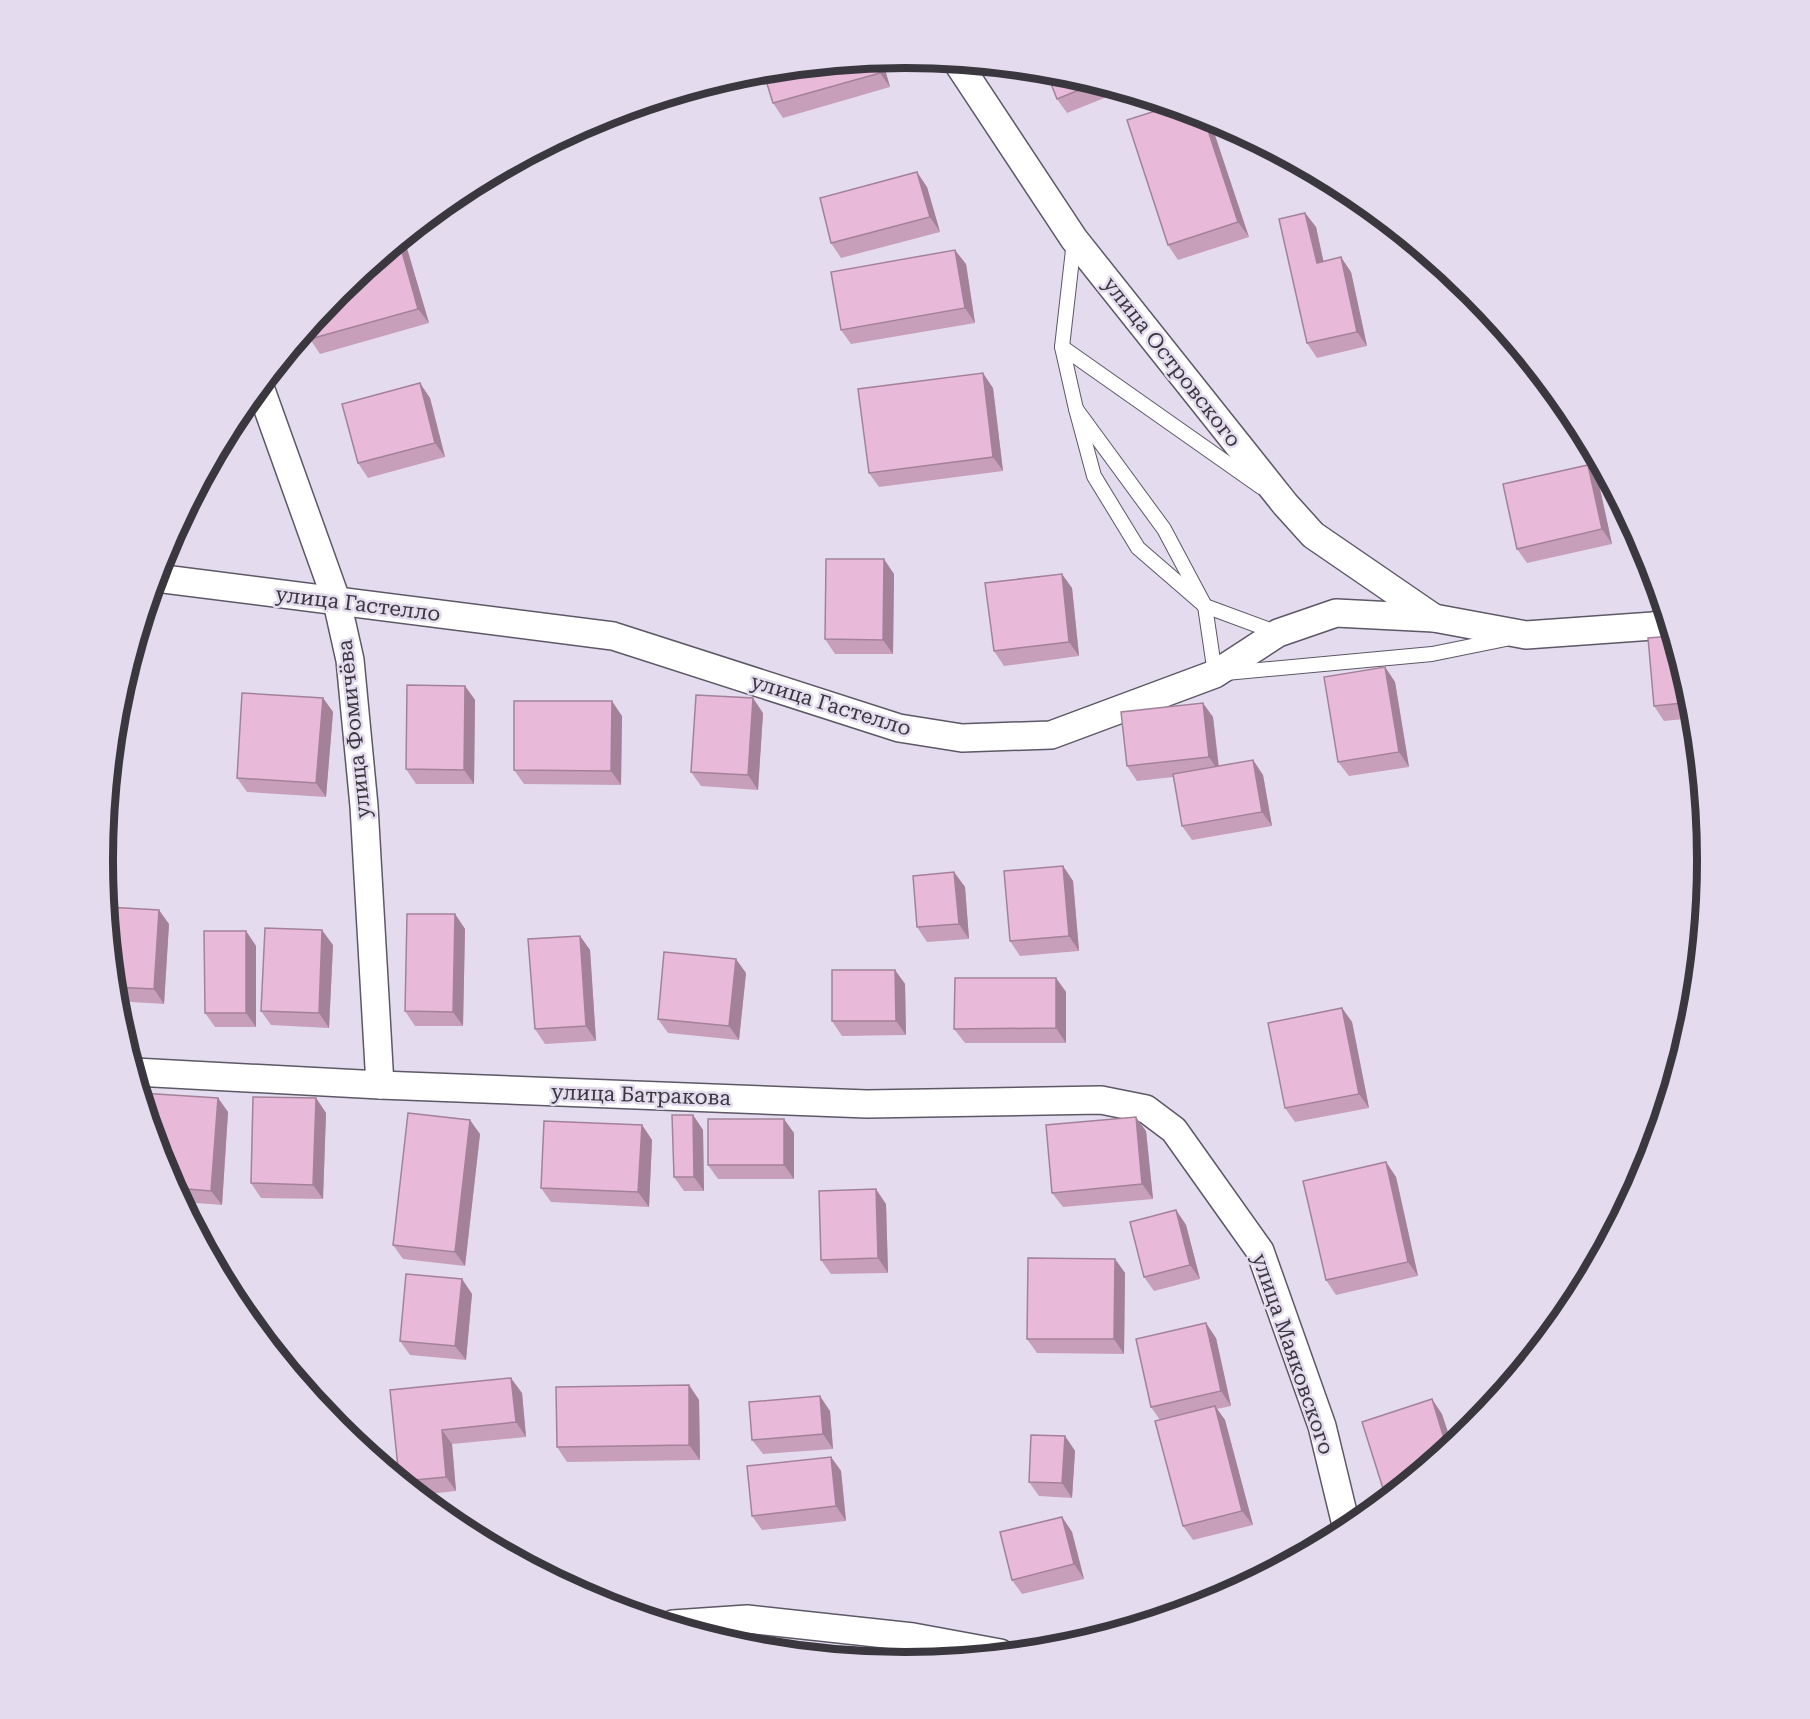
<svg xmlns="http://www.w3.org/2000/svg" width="1810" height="1719" viewBox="0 0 1810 1719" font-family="'Roboto Serif',serif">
<rect width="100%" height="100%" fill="#e4dcee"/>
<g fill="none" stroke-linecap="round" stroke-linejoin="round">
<g stroke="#5d5766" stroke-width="16">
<g id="lane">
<polyline points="1074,241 1062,347 1076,409 1094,476 1138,548 1205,606 1278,633"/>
<polyline points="1062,347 1261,487"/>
<polyline points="1076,409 1164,529 1205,606 1215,674 1432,654 1506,639"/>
</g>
</g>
<g stroke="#5d5766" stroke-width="30">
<g id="street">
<polyline points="957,62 1074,239 1285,504 1313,535 1434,618"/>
<polyline points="260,387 337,602 350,660 364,806 380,1085"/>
<polyline points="156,578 613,636 899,728 962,738 1051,735 1215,674 1278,633 1336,613 1434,618 1526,635 1653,626 1667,622"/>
<polyline points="135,1072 380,1085 867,1104 1101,1100 1146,1109 1174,1130 1260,1251 1322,1426 1347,1529"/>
<polyline points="673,1624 747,1619 913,1637 1000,1653"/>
</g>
</g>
<use href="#lane" stroke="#fff" stroke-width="14"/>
<use href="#street" stroke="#fff" stroke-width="27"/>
</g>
<g fill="#c89fbb">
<polygon points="882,59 890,87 783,118 773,103"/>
<polygon points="1062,72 1122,91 1067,113 1057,99"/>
<polygon points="1171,106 1249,237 1178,260 1168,245"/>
<polygon points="927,187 940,232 841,258 831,243"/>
<polygon points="1305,213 1316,227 1323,261 1351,272 1367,346 1317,358 1307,343"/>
<polygon points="406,245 429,323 320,354 310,339"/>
<polygon points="966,264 975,323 851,344 841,330"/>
<polygon points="993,388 1003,471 879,487 869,473"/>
<polygon points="430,398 445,457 368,478 358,463"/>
<polygon points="1598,480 1612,544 1527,563 1517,549"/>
<polygon points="894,574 893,654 835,654 825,639"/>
<polygon points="1072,588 1079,656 1004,666 994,651"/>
<polygon points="1672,636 1692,703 1694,718 1664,721 1654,706"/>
<polygon points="1385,667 1395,682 1409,767 1349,776 1338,762"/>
<polygon points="465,686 475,700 474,784 416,784 406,769"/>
<polygon points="323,698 333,712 326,797 247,792 237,778"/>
<polygon points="763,713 758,790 701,786 691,772"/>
<polygon points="622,716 621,785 524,784 514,770"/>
<polygon points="1213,717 1219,766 1253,760 1263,775 1272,826 1192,840 1182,826 1173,777 1137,781 1127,766"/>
<polygon points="1063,866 1073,881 1079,951 1020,956 1010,941"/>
<polygon points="954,872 965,887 969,939 927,942 917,927"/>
<polygon points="107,907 169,924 164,1004 116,1001"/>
<polygon points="455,914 465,929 463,1026 415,1026 405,1011"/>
<polygon points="246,931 256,946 256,1027 215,1027 205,1013"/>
<polygon points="580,936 590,950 596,1041 545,1044 535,1029"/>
<polygon points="333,945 329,1028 271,1025 261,1011"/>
<polygon points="895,970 905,984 906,1035 842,1036 832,1021"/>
<polygon points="746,973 739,1040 668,1033 658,1019"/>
<polygon points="1056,978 1066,992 1066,1043 965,1043 954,1029"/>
<polygon points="1342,1008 1352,1022 1369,1108 1295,1122 1285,1108"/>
<polygon points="218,1098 228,1112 222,1205 183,1202 163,1166"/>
<polygon points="316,1098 326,1113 323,1199 261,1198 251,1183"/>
<polygon points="693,1115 703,1130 704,1191 684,1191 674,1177"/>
<polygon points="642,1125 652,1140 649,1207 551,1202 541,1188"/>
<polygon points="1146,1131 1153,1199 1063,1207 1052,1193"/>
<polygon points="794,1133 794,1179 718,1179 708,1165"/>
<polygon points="480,1134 465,1266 403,1259 393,1245"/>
<polygon points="1386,1162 1396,1177 1418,1276 1336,1295 1326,1280"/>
<polygon points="886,1204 888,1273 831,1274 821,1260"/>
<polygon points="1176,1210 1186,1225 1200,1279 1154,1291 1144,1277"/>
<polygon points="1115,1259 1125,1273 1124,1354 1037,1353 1027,1339"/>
<polygon points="462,1279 472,1294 466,1360 410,1355 400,1341"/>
<polygon points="1216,1338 1231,1406 1217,1409 1225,1420 1253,1525 1193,1540 1183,1526 1160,1420 1151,1407"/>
<polygon points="689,1385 699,1400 700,1460 567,1462 557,1447"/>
<polygon points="390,1390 522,1393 526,1437 452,1444 456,1491 420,1495 399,1477"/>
<polygon points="830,1411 833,1449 763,1454 752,1440"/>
<polygon points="1065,1436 1075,1451 1072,1498 1039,1496 1029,1482"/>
<polygon points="831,1457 841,1471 846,1521 762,1530 752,1516"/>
<polygon points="1062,1517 1072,1532 1084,1579 1022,1594 1012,1580"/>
</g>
<g fill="#a38299">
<polygon points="882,59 890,87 880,73 876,60"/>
<polygon points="1203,115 1209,117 1249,237 1238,222"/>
<polygon points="917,172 927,187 940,232 930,217"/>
<polygon points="1305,213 1316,227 1327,277 1317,263"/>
<polygon points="402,239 406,245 429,323 418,309 399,241"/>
<polygon points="955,250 966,264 975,323 965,308"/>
<polygon points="1341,257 1351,272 1367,346 1357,332"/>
<polygon points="983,373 993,388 1003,471 993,457"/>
<polygon points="420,383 430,398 445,457 435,443"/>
<polygon points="1588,465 1598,480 1612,544 1602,529"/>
<polygon points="884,559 894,574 893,654 883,640"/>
<polygon points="1062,574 1072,588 1079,656 1069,642"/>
<polygon points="1385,667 1395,682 1409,767 1399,752"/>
<polygon points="465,686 475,700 474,784 464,770"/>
<polygon points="323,698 333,712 326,797 316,783"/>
<polygon points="753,698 763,713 758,790 748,775"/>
<polygon points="612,701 622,716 621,785 611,771"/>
<polygon points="1203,703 1213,717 1219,772 1209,757"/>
<polygon points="1253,760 1263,775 1272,826 1262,812"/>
<polygon points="1063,866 1073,881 1079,951 1069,936"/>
<polygon points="954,872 965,887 969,939 959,924"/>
<polygon points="159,910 169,924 164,1004 154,989"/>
<polygon points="455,914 465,929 463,1026 453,1012"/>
<polygon points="322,930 333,945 329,1028 319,1013"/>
<polygon points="246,931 256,946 256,1027 246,1013"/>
<polygon points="580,936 590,950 596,1041 586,1026"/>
<polygon points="736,959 746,973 739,1040 729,1026"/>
<polygon points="895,970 905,984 906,1035 896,1021"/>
<polygon points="1056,978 1066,992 1066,1043 1056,1028"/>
<polygon points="1342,1008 1352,1022 1369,1108 1359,1094"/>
<polygon points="218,1098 228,1112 222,1205 211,1191"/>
<polygon points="316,1098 326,1113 323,1199 313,1185"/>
<polygon points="693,1115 703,1130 704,1191 694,1177"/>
<polygon points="1136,1117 1146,1131 1153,1199 1142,1184"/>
<polygon points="784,1119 794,1133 794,1179 784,1165"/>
<polygon points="470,1120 480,1134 465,1266 455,1252"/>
<polygon points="642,1125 652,1140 649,1207 638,1192"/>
<polygon points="1386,1162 1396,1177 1418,1276 1408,1262"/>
<polygon points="876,1189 886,1204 888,1273 878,1258"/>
<polygon points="1176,1210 1186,1225 1200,1279 1190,1265"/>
<polygon points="1115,1259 1125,1273 1124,1354 1114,1339"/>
<polygon points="462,1279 472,1294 466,1360 455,1346"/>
<polygon points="1206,1323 1216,1338 1231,1406 1221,1391"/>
<polygon points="511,1378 522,1393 526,1437 516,1422"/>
<polygon points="689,1385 699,1400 700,1460 689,1445"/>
<polygon points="820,1396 830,1411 833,1449 823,1434"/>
<polygon points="1432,1399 1442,1414 1452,1444 1447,1448"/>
<polygon points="1215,1406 1225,1420 1253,1525 1242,1511"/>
<polygon points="442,1430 452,1444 456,1491 446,1477"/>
<polygon points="1065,1436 1075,1451 1072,1498 1062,1483"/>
<polygon points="831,1457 841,1471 846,1521 836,1506"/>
<polygon points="1062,1517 1072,1532 1084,1579 1074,1564"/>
</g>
<g fill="#e9b9da" stroke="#a38299" stroke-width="1.5">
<polygon points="876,60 880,73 773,103 763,71"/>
<polygon points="1046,71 1062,72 1096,83 1057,99"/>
<polygon points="1171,106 1203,115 1238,222 1168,245 1127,120"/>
<polygon points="917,172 930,217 831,243 820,198"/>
<polygon points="1305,213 1317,263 1341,257 1357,332 1307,343 1279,219"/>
<polygon points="399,241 418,309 310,339 308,329 338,292"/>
<polygon points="955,250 965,308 841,330 831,272"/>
<polygon points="983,373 993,457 869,473 858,389"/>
<polygon points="420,383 435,443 358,463 342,404"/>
<polygon points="1588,465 1602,529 1517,549 1503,484"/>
<polygon points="826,559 884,559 883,640 825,639"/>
<polygon points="1062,574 1069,642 994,651 985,583"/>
<polygon points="1672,636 1692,702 1654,706 1648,638"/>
<polygon points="1385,667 1399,752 1338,762 1324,677"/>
<polygon points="407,685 465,686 464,770 406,769"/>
<polygon points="242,693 323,698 316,783 237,778"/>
<polygon points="696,695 753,698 748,775 691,772"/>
<polygon points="514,701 612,701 611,771 514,770"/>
<polygon points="1203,703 1209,757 1127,766 1121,712"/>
<polygon points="1253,760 1262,812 1182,826 1173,774"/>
<polygon points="1063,866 1069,936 1010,941 1004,871"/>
<polygon points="954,872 959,924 917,927 913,876"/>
<polygon points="107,907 159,910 154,989 115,987"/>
<polygon points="407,914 455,914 453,1012 405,1011"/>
<polygon points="265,928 322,930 319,1013 261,1011"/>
<polygon points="204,931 246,931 246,1013 205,1013"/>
<polygon points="580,936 586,1026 535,1029 528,939"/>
<polygon points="664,952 736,959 729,1026 658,1019"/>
<polygon points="832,970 895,970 896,1021 832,1021"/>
<polygon points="955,978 1056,978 1056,1028 954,1029"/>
<polygon points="1342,1008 1359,1094 1285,1108 1268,1023"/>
<polygon points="141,1093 218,1098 211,1191 175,1188 163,1166"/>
<polygon points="253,1097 316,1098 313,1185 251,1183"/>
<polygon points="408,1113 470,1120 455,1252 393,1245"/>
<polygon points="672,1115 693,1115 694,1177 674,1177"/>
<polygon points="1136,1117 1142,1184 1052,1193 1046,1125"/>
<rect x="708" y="1119" width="76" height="46"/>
<polygon points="544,1121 642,1125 638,1192 541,1188"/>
<polygon points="1386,1162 1408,1262 1326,1280 1303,1181"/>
<polygon points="876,1189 878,1258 821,1260 819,1191"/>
<polygon points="1176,1210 1190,1265 1144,1277 1130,1222"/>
<polygon points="1028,1258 1115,1259 1114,1339 1027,1339"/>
<polygon points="406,1274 462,1279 455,1346 400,1341"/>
<polygon points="1206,1323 1221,1391 1151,1407 1136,1339"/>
<polygon points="511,1378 516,1422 442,1430 446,1477 404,1481 399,1477 390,1390"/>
<polygon points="689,1385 689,1445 557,1447 556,1387"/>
<polygon points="820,1396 823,1434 752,1440 749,1402"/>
<polygon points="1432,1399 1447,1448 1386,1498 1362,1422"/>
<polygon points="1215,1406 1242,1511 1183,1526 1155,1421"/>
<polygon points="1031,1435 1065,1436 1062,1483 1029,1482"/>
<polygon points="831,1457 836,1506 752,1516 747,1466"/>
<polygon points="1062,1517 1074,1564 1012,1580 1000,1532"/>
</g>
<g text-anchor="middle" stroke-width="5" stroke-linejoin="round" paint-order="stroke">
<g font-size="21" fill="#3a373e" stroke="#e4dcee">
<text transform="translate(1172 362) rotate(52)" y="7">улица Островского</text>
<text transform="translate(358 604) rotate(7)" y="7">улица Гастелло</text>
<text transform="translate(831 705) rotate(17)" y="7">улица Гастелло</text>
<text transform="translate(354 729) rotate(-96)" y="7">улица Фомичёва</text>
<text transform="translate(641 1095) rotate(2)" y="7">улица Батракова</text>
<text transform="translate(1293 1354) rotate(71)" y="7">улица Маяковского</text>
</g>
</g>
<path d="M0 0H1810V1719H0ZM113 860a792 792 0 1 1 1584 0a792 792 0 1 1-1584 0Z" fill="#e4dcee" fill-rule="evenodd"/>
<path fill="none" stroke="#3a373e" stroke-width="8" d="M113 860a792 792 0 1 1 1584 0a792 792 0 1 1-1584 0Z"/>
</svg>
